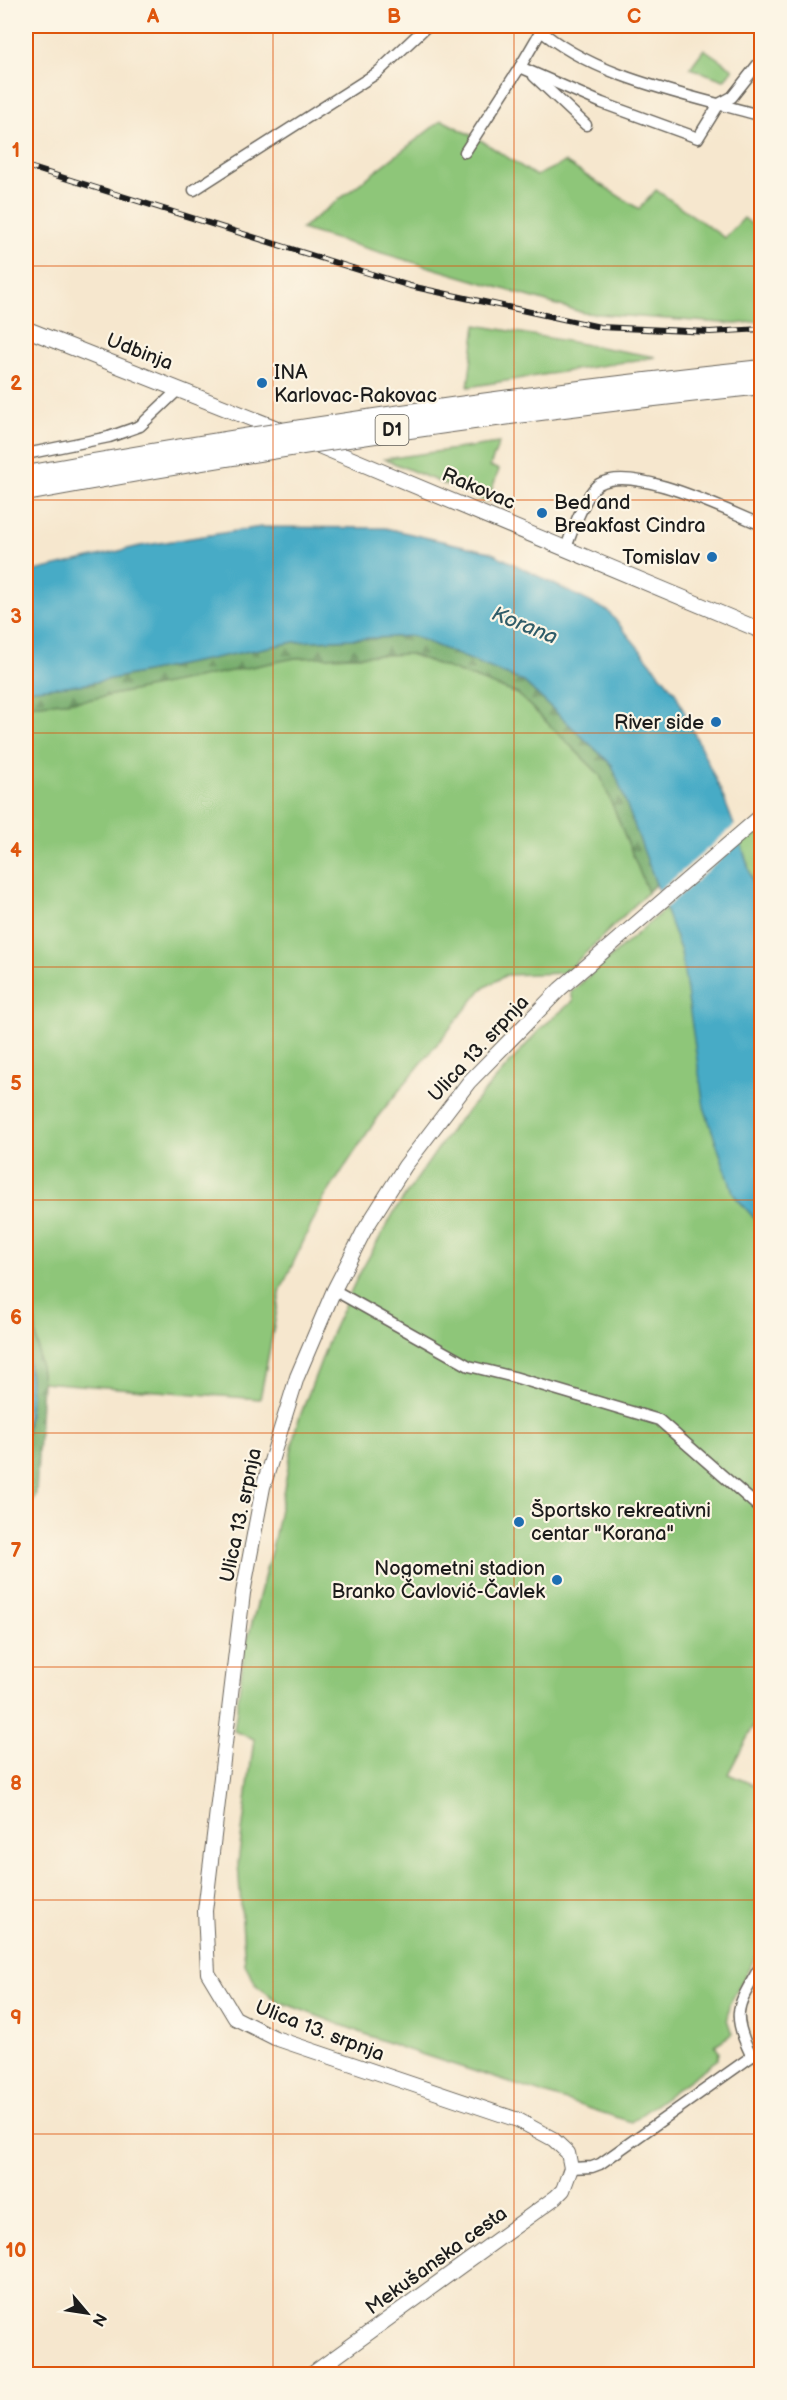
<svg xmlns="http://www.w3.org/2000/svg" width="787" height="2400" viewBox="0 0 787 2400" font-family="'Balsamiq Sans',sans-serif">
<defs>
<pattern id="forest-firs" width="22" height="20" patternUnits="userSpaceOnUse" patternTransform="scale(1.5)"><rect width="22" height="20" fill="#72ab69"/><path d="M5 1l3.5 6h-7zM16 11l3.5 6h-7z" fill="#5d8a56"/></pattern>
<pattern id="park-tufts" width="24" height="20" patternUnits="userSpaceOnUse" patternTransform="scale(1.5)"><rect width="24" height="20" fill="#8ec679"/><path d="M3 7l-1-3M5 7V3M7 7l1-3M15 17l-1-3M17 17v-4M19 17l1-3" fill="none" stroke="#7aaa68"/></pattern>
</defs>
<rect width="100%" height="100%" fill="#fcf5e5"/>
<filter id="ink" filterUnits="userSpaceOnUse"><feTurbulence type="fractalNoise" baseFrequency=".0167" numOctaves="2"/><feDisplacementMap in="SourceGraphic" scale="12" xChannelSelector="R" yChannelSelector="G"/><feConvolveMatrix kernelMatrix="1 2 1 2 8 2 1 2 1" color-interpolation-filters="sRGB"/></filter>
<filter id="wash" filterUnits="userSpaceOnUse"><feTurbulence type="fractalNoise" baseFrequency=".008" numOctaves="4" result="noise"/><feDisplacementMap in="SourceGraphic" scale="24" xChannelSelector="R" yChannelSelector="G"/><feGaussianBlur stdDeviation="1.35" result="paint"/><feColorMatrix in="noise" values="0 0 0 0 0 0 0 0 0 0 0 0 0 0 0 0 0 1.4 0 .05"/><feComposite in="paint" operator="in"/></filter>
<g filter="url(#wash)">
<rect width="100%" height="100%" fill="#f6e7ce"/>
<g fill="#8ec679" stroke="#55714a" stroke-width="1.5">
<polygon points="704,49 733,69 724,80 690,68"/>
<polygon points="442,120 482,141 536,176 565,162 639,209 656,190 725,238 744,218 761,232 761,321 736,324 584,313 301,229"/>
<polygon points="476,325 656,357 468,387"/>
<polygon points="499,443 490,466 499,470 487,502 384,459"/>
<polygon points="410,654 518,694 600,774 648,892 565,973 506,975 482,989 379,1115 323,1200 281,1289 260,1399 42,1382 30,1284 26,1276 26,705 87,700 295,658"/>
<polygon points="666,908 681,952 734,1195 762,1226 761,1712 728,1774 761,1788 761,1947 729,2005 727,2019 732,2034 715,2045 719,2051 718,2059 631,2122 402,2048 278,2001 257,1986 245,1964 238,1863 254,1739 234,1731 244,1653 273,1544 296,1427 331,1334 357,1278 396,1209 453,1127 541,1028 573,1001 571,992"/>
</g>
<g fill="url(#forest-firs)" stroke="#476442" stroke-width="1.5">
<polygon points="413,636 524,682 612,765 657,883 648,892 600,775 518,694 410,654 295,658 87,700 26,705 26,690 86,684 294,642"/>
<polygon points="26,1276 30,1283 42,1382 36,1494 26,1516 26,1439 31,1394 26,1332"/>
</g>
<polygon fill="url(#park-tufts)" stroke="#55714a" stroke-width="1.5" points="761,825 761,920 760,906 741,843"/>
<g fill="#46abc6" stroke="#316471" stroke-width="1.5">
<polygon points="261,527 385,528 490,552 608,611 675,692 721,791 741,843 760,906 761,1226 734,1195 704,1107 681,952 612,765 524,682 413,636 294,642 86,684 26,690 26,573 140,546"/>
<polygon points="26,1332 31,1394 26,1439"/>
</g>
<polygon fill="#f6e7ce" points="737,823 743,840 663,910 657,893"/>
</g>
<g filter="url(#ink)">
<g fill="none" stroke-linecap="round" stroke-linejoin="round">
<g stroke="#68635a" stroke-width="13">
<g id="minor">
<path d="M535,26C595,79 686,94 762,116"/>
<polyline points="541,31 520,67 602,103 698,138 719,104 732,97 762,59"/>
<polyline points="534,76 586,125"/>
<polyline points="465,152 520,67"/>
<polyline points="194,190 377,73 427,26"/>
<polyline points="26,454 109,437 140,426 179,389"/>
<path d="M566,549C570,535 587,491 599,484C634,464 725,510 762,525"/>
<polyline points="334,1290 469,1366 514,1377 659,1420 762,1510"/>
<path d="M751,2055C729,2010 739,2005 762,1963"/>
<polyline points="571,2168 592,2167 600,2164 762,2049"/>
</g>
</g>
<g stroke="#68635a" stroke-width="16">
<polyline id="tertiary" points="312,2374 556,2197 563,2190 571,2168 568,2153 553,2139 518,2120 275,2038 235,2018 208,1973 205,1911 243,1593 263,1487 297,1377 334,1290 364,1231 405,1166 469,1082 560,989 762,815"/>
</g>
<g stroke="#68635a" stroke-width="17">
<g id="secondary">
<polyline points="26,329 288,433"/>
<polyline points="313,443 762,631"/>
</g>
</g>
<use href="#minor" stroke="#fff" stroke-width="10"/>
<use href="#tertiary" stroke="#fff" stroke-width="14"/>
<use href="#secondary" stroke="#fff" stroke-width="15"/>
<g stroke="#1c1c1c" stroke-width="6">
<polyline id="rail" points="26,166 410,286 600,327 710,332 762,329"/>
</g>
<use href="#rail" stroke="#fcf5e5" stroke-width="4" stroke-dasharray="11" stroke-linecap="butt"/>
<g stroke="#68635a" stroke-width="20" stroke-linecap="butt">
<g id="trunk-bridge">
<path d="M26,475C270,431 515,395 762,369"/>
<path d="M26,492C270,447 514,411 762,385"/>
</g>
</g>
<use href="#trunk-bridge" stroke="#fff" stroke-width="18"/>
</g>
</g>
<path fill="none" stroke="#de560d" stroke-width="1.5" stroke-opacity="0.55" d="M273,26V2374M514,26V2374M26,266H762M26,500H762M26,733H762M26,967H762M26,1200H762M26,1433H762M26,1667H762M26,1900H762M26,2134H762"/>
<g fill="#1f6fb2" stroke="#fcf5e5" stroke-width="2">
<circle cx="262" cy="383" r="6"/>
<circle cx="542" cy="513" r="6"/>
<circle cx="712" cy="557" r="6"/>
<circle cx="716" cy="722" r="6"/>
<circle cx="519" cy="1522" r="6"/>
<circle cx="557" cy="1580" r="6"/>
</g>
<g text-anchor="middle" stroke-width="4.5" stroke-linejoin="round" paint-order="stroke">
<rect fill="#fcf5e5" stroke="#5f5d58" stroke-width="1.5" x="375.5" y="415" width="33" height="30" rx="4.5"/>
<g font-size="18" font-weight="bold" fill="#1c1c1c">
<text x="392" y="436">D1</text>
</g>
<g font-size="20" fill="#1c1c1c" stroke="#fcf5e5">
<text transform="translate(140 351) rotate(21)" y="7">Udbinja</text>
<text transform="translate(479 488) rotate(23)" y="7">Rakovac</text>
<text transform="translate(478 1048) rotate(-47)" y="7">Ulica 13. srpnja</text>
<text transform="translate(240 1515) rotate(-78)" y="7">Ulica 13. srpnja</text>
<text transform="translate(320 2030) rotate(21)" y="7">Ulica 13. srpnja</text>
<text transform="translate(436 2260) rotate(-36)" y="7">Mekušanska cesta</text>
</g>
<g font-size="20" fill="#1c1c1c" stroke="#fcf5e5" text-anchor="start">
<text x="274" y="379">INA<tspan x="274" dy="23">Karlovac-Rakovac</tspan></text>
<text x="554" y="509">Bed and<tspan x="554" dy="23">Breakfast Cindra</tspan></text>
<text x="700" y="564" text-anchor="end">Tomislav</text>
<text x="704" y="729" text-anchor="end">River side</text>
<text x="531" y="1517">Športsko rekreativni<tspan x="531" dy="23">centar "Korana"</tspan></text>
<text x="545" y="1575" text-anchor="end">Nogometni stadion<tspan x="545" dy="23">Branko Čavlović-Čavlek</tspan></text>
</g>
<g font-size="21" font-style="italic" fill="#2f5c68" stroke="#fcf5e5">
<text transform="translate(525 625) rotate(22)" y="7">Korana</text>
</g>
</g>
<rect width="787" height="2400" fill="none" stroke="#fcf5e5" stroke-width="66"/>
<g transform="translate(87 2313) rotate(119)" stroke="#fcf5e5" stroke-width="4.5" paint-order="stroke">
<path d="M0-4.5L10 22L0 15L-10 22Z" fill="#1c1c1c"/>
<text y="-9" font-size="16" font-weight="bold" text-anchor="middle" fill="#1c1c1c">N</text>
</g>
<rect x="33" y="33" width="721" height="2334" fill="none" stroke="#de560d" stroke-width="2"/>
<g font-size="20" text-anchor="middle" font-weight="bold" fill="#de560d">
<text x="153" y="23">A</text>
<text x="394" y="23">B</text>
<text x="634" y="23">C</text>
<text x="16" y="157">1</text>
<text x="16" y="390">2</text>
<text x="16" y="623">3</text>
<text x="16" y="857">4</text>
<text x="16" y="1090">5</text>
<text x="16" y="1324">6</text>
<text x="16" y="1557">7</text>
<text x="16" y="1790">8</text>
<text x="16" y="2024">9</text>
<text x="16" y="2257">10</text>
</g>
</svg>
